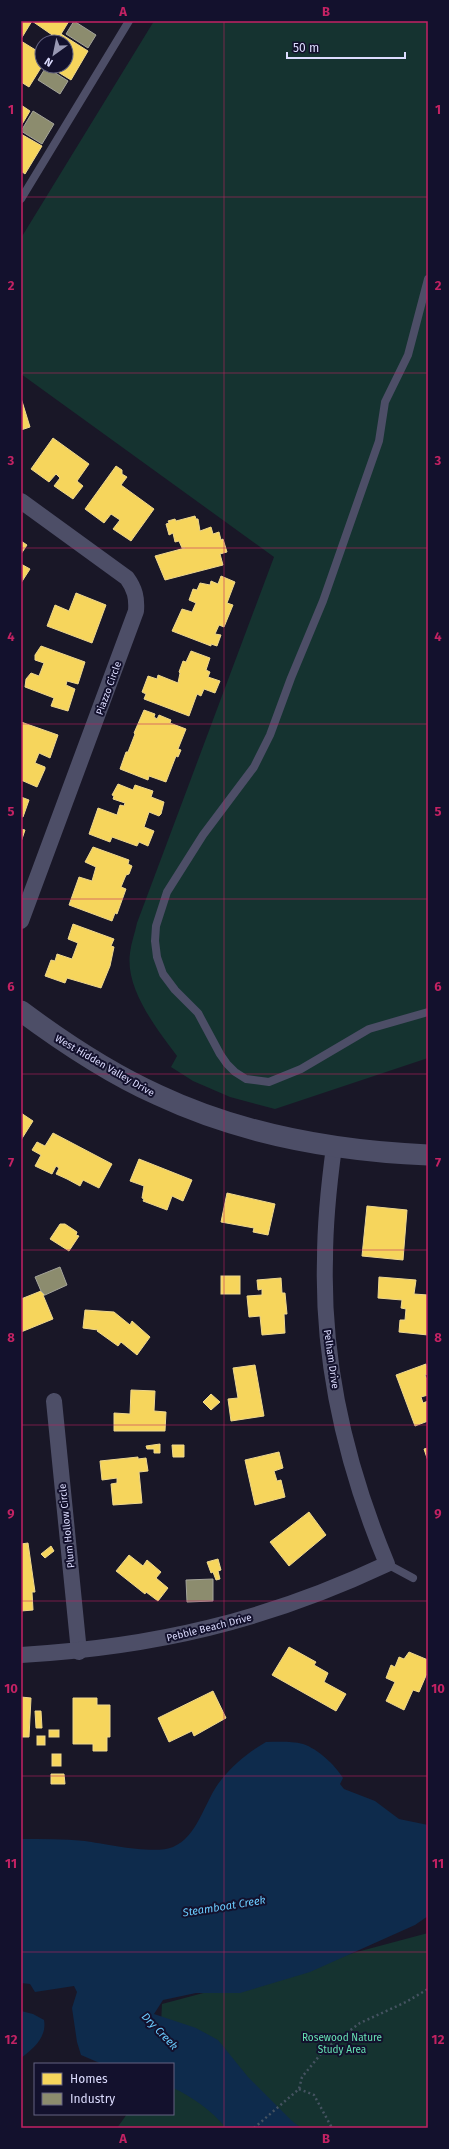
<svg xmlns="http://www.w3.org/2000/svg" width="449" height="2149" viewBox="0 0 449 2149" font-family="'Fira Sans',sans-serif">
<rect width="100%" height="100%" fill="#191727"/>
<g fill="#153330">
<path d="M154,21H428V1058L275,1109L230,1097L193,1081L171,1067L177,1056C157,1029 125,989 130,953C131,943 135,933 137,923L274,557L21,374V238Z"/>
<polygon points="428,1933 428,2128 117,2128 127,2114 173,2114 173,2064 159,2064 162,2004"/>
</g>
<g fill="#0e2b4c">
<path d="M266,1742C278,1742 291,1741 303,1744C318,1749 335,1765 343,1778L340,1784L344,1789L375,1801L399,1819L428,1825V1916L415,1925L310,1972L240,1993H196L163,2000L154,2014L196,2028L218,2040L248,2077L292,2121L301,2128H226C212,2111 193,2097 173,2088V2064H102L81,2055L77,2042L72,2008L77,1992L74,1986L35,1992L30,1984L21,1983V1839C42,1839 64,1839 85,1841C106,1844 155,1855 173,1847C197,1837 204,1804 218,1784C231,1766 247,1753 266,1742Z"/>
<path d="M21,2011L33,2014L44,2020C47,2037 34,2048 21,2058Z"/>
</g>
<g fill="#f6d55c" stroke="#eed78d">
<polygon points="21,21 32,21 21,39"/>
<polygon points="32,21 69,21 58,39"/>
<polygon points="61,34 88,51 71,80 48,66 66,66 66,42 56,42"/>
<polygon points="21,41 42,54 42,66 29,87 21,82"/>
<polygon points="21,105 30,111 21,126"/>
<polygon points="21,134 42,146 25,174 21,171"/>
<polygon points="21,398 30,427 21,430"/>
<polygon points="53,438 89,464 77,481 83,486 73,499 54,486 60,478 56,474 49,482 31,469"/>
<polygon points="116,466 122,470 122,474 127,477 121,485 154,509 131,541 113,529 120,520 111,514 104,523 85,509"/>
<polygon points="195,516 196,519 198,519 200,531 211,527 213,534 219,532 221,540 223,539 227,552 220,554 223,565 165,580 155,556 185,548 182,548 179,541 175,542 173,533 169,535 166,524 169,523 168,521 175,519 176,521"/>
<polygon points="21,541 27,545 21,554"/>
<polygon points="21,564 30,569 21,583"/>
<polygon points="221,576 235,582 227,603 233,605 224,627 219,625 215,634 221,635 217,646 211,644 211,646 172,631 182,609 192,612 196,603 189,600 193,589 197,590 200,583 210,585 211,581 218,584"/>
<polygon points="76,593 106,605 92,643 47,626 55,605 69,611"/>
<polygon points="41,646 85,662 78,684 67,681 66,685 75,689 68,711 51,706 54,698 25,687 26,679 31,673 39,676 44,663 35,660 35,655"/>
<polygon points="191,651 210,658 206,670 210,672 208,677 220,681 215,693 204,689 201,696 197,694 189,716 144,699 146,694 142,692 148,676 157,679 158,675 178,683 180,673 179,672 183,661 186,662"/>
<polygon points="144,710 155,714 154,717 157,719 159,715 171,720 170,723 186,729 178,749 181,750 178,757 176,756 166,782 149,776 148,780 120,769 126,752 128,752 135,734 134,733"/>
<polygon points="21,722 58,735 50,758 39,753 35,763 45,767 45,769 37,787 21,780"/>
<polygon points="118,784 133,790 135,785 153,791 151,797 164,802 161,814 159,816 149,812 144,827 154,831 148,846 139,842 137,846 112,837 110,842 89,834 98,808 117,815 120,805 124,806 125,803 113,799 114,796 112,795"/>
<polygon points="21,797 29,800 23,817 21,817"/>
<polygon points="21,829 25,830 21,842"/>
<polygon points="93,847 129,860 128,864 132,866 129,874 126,875 121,887 126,889 117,914 115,913 112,921 69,905 79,877 92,881 96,867 85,862"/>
<polygon points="73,924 114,939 111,946 114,947 110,966 101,988 67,978 65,983 45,976 51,960 55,961 57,954 72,959 78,943 68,939"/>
<polygon points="21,1113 33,1121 21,1140"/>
<polygon points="53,1133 112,1164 99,1188 83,1180 80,1186 67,1179 56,1174 59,1168 56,1166 52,1174 35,1166 41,1155 32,1150 37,1142 45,1146"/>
<polygon points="139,1159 192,1180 183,1201 172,1196 167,1210 143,1201 144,1199 142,1198 144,1186 130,1181"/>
<polygon points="227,1193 275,1204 268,1235 253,1232 254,1228 221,1222"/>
<polygon points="367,1206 407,1210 403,1260 362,1256"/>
<polygon points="60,1224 65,1224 77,1232 76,1235 79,1236 69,1251 50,1239"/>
<rect x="221" y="1276" width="19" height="18"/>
<polygon points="379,1277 416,1280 414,1294 428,1295 428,1335 399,1332 400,1320 405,1320 406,1309 401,1308 402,1300 378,1298"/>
<polygon points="281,1278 282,1293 285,1293 287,1314 284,1314 285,1333 262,1335 260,1316 249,1317 247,1296 262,1295 262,1289 258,1290 257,1280"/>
<polygon points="41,1291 45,1295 43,1295 53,1319 21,1332 21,1299"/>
<polygon points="85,1310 114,1312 130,1325 132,1321 150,1337 137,1355 121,1342 118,1346 97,1331 98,1330 83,1328"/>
<polygon points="426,1364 428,1374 425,1375 428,1382 428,1395 421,1397 423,1403 428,1401 428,1421 415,1426 396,1375"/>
<polygon points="255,1365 264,1416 231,1421 228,1399 238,1398 233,1368"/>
<polygon points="131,1390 155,1391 154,1411 166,1412 165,1431 114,1431 114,1413 130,1414"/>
<polygon points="211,1394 220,1402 211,1410 203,1402"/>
<polygon points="160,1444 160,1453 154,1453 154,1449 147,1449 146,1446"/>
<polygon points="172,1445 184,1445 184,1457 173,1457"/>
<polygon points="428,1448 428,1461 424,1449"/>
<polygon points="279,1452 283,1468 274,1471 277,1481 281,1480 285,1497 255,1505 245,1460"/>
<polygon points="138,1457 138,1459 146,1458 148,1471 139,1472 142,1503 113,1505 111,1484 117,1483 117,1478 102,1480 100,1461"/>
<polygon points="309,1512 326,1535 289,1566 270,1542"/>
<polygon points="28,1543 35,1592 32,1592 33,1610 21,1611 21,1544"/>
<polygon points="51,1546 54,1551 45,1558 41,1554"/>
<polygon points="129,1555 143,1566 147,1560 161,1572 156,1578 168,1588 158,1601 146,1592 145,1594 116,1571"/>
<polygon points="218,1559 221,1570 218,1571 220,1579 216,1580 213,1572 211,1573 207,1562"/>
<polygon points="289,1647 316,1662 314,1665 328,1673 324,1682 346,1694 336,1711 272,1675"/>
<polygon points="409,1652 428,1660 428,1671 419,1692 413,1690 404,1710 386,1701 395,1682 386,1678 391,1665 395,1667 399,1657 404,1659"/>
<polygon points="213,1691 226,1718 194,1736 192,1731 169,1742 158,1718"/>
<polygon points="21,1697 31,1698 29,1737 21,1737"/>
<polygon points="73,1698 97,1698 97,1705 110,1705 110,1737 107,1737 107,1751 93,1751 93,1744 73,1744"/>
<polygon points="35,1711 41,1711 42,1728 36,1728"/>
<rect x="49" y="1730" width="10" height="7"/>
<rect x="37" y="1736" width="8" height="9"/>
<rect x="52" y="1754" width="9" height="12"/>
<polygon points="51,1774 64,1774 65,1784 51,1784"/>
</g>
<g fill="#8c8c6e" stroke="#a4a49a">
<polygon points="74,21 96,35 88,48 66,34"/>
<polygon points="46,67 68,81 60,94 38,80"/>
<polygon points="33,111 54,124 42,144 21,131"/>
<polygon points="60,1267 67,1285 45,1295 41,1291 35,1277"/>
<polygon points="213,1579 213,1601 187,1602 186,1580"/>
</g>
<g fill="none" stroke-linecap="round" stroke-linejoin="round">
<g stroke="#455361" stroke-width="2.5" stroke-dasharray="2 3" stroke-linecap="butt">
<polyline points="299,2089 314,2095 332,2128"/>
<polyline points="254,2128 299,2089 302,2077 325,2049 360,2023 406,2002 428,1989"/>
</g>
<g stroke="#4d4e67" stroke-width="8">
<polyline points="21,199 129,21"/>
<polyline points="428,279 408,355 385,402 379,441 323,601 291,678 270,735 254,767 203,835 167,892 156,926 155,941 157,957 163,974 175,990 198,1013 220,1054 227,1064 235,1072 246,1079 269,1082 301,1069 369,1029 428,1012"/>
<polyline points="387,1564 413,1578"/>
</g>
<g stroke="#4d4e67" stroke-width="16">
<path d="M21,501L127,578C135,589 137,598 136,611L21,921"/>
<polyline points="54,1401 79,1652"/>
<path d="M21,1655C154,1647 266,1621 387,1564C347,1468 322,1363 325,1259C325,1221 329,1184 334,1147"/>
</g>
<path stroke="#4d4e67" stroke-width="21" d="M21,1011C64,1043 109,1073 158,1095C243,1135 335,1151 428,1155"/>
</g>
<path fill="none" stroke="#c32263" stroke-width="1" stroke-opacity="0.55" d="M224,21V2128M21,197H428M21,373H428M21,548H428M21,724H428M21,899H428M21,1074H428M21,1250H428M21,1425H428M21,1601H428M21,1776H428M21,1952H428"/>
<g text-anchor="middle" stroke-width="4" stroke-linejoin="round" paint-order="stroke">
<g font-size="10" fill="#ddf" stroke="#13112d">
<text transform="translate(108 688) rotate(-70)" y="4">Piazzo Circle</text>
<text transform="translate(105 1065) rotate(30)" y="4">West Hidden Valley Drive</text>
<text transform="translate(332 1359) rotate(82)" y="4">Pelham Drive</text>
<text transform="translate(66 1526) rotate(-96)" y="4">Plum Hollow Circle</text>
<text transform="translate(209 1627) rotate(-14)" y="4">Pebble Beach Drive</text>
</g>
<g font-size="10" fill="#66e2b4" stroke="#13112d">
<text x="342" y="2041">Rosewood Nature<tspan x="342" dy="12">Study Area</tspan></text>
</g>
<g font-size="11" font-style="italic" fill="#6bccff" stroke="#13112d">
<text transform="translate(224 1906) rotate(-9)" y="4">Steamboat Creek</text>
<text transform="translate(160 2031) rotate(46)" y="4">Dry Creek</text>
</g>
</g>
<rect width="449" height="2149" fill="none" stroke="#13112d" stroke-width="44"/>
<rect x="34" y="2063" width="140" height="52" fill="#13112d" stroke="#646381"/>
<rect x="42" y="2073" width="20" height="12" fill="#f6d55c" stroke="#646381"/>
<text x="70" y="2083" font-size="12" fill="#ddddff">Homes</text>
<rect x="42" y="2093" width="20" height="12" fill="#8c8c6e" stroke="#646381"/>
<text x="70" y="2103" font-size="12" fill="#ddddff">Industry</text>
<g transform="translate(54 54) rotate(213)"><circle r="19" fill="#13112d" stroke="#646381"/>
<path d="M0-3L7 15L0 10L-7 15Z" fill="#9898b3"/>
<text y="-6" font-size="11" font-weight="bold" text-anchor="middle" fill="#ddddff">N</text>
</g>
<path d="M287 52v6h118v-6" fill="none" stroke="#ddddff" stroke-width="2"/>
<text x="293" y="52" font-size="12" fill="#ddddff" stroke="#13112d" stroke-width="3" paint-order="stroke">50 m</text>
<rect x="22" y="22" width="405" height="2105" fill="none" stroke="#c32263" stroke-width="1.5"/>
<g font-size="13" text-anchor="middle" font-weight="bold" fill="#c32263">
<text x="123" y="16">A</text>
<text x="326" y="16">B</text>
<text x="11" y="114">1</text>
<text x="438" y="114">1</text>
<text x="11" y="290">2</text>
<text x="438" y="290">2</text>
<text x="11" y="465">3</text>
<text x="438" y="465">3</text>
<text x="11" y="641">4</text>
<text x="438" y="641">4</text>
<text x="11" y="816">5</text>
<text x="438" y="816">5</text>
<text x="11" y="991">6</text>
<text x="438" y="991">6</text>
<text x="11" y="1167">7</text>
<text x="438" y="1167">7</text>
<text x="11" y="1342">8</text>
<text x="438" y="1342">8</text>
<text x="11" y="1518">9</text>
<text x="438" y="1518">9</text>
<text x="11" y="1693">10</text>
<text x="438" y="1693">10</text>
<text x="11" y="1868">11</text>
<text x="438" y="1868">11</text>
<text x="11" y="2044">12</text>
<text x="438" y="2044">12</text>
<text x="123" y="2143">A</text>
<text x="326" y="2143">B</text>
</g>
</svg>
